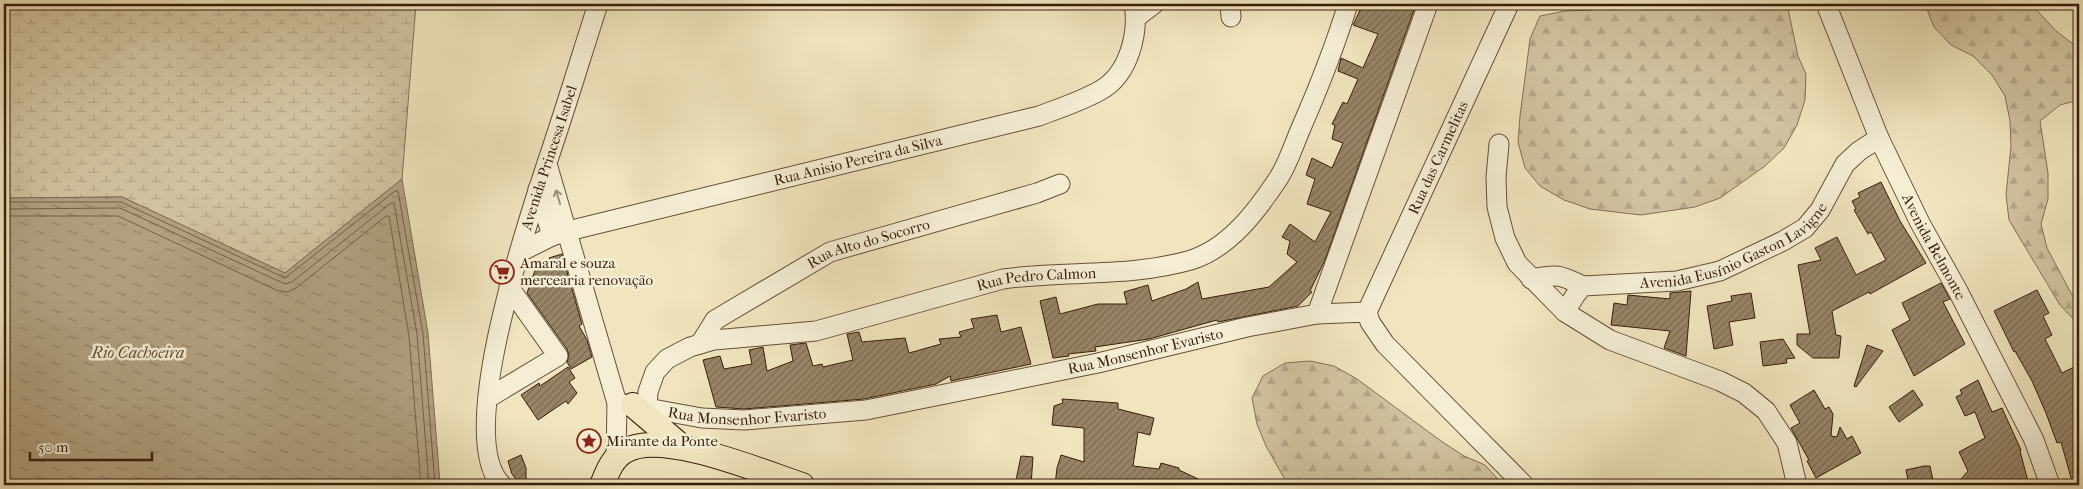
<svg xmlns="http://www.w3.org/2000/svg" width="2083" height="489" viewBox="0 0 2083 489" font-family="'IM FELL French Canon',serif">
<defs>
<pattern id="forest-firs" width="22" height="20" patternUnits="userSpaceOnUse" patternTransform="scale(1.25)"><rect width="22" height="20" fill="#d1c3a0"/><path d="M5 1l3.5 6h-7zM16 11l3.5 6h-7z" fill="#b4a788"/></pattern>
<pattern id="wetland-marsh" width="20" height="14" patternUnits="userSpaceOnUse" patternTransform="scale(1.25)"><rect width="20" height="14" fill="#d1c3a0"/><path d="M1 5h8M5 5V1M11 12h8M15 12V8" fill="none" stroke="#b4a788"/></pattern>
<pattern id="water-ripples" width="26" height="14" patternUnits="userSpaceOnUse" patternTransform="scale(1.25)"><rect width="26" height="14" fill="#b1a181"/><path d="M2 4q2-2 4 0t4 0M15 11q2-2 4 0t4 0" fill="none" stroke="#918368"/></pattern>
<pattern id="building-hatch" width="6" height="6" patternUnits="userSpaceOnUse" patternTransform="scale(1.25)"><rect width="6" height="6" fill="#978568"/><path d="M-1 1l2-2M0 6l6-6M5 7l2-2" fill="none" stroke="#7c6c54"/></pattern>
</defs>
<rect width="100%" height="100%" fill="#f0e5be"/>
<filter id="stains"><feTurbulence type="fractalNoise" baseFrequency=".004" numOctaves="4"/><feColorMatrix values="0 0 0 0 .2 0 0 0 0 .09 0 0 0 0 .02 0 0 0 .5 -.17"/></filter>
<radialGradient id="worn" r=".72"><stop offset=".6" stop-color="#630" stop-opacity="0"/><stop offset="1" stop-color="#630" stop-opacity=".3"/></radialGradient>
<g fill="url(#forest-firs)" stroke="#847056">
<polygon points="1599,4 1787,4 1798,56 1806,74 1805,100 1797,125 1784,148 1765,166 1720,198 1695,207 1641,215 1590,209 1564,200 1540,186 1525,168 1518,142 1520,116 1530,39 1540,16 1565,11 1592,10"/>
<polygon points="1925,4 2031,4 2056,31 2077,47 2079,53 2079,100 2060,105 2040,121 2048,173 2048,199 2041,224 2047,248 2079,308 2079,325 2060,305 2009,220 2006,195 2011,146 2010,121 2005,96 1992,75 1973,56 1951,45 1934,27"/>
<polygon points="1310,361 1334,366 1357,379 1441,441 1464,456 1485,465 1503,485 1288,485 1266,446 1257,424 1252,398 1263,376 1285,363"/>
</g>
<polygon fill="url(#wetland-marsh)" stroke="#847056" points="4,4 416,4 402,179 285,273 122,197 4,198"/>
<polygon fill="url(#water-ripples)" stroke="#806d52" points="402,179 428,333 440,483 441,485 4,485 4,198 122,197 285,273"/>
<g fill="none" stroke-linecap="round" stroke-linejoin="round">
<g stroke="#746046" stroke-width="1">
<polyline points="4,202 121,202 285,278 395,191 398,191 423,334 435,485"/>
<polyline points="4,209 120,208 285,284 292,282 391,203 394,203 417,334 429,485"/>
<polyline points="4,216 118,216 276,290 287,292 296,288 386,216 389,216 409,336 421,485"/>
</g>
</g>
<g fill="url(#building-hatch)" stroke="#371e0b">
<polygon points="1363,4 1416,4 1325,260 1310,291 1312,292 1298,306 1218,322 1217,320 1149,339 1095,347 1096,351 1068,354 1069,356 1053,358 1040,301 1056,297 1060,314 1098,304 1127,304 1124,292 1148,285 1152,301 1186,289 1198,282 1202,299 1269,287 1297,262 1287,254 1290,241 1282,237 1290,224 1315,242 1331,212 1307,204 1315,179 1306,175 1312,158 1332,168 1343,143 1332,139 1335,125 1332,124 1343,102 1347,104 1358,79 1338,71 1341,58 1363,68 1378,34 1353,25"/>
<polygon points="1881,182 1900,221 1926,263 1870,294 1869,292 1832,311 1836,335 1841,336 1839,358 1813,358 1797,345 1797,334 1810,334 1798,265 1821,260 1815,248 1837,237 1856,275 1886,260 1871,232 1868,234 1854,210 1856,209 1852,201 1860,197 1858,193"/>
<polygon points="562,254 582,324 579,326 587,340 592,357 571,369 567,362 569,356 567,349 527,293 537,265 552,262 549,258"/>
<polygon points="1941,283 1950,299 1943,302 1965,344 1914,376 1892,330 1910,320 1902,303"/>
<polygon points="2037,290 2049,313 2043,316 2052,335 2045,339 2062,373 2074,367 2079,379 2079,485 2073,485 2061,442 2057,443 2046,413 2032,381 2015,351 2014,352 1994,311"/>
<polygon points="1691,291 1686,356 1664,348 1670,331 1611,325 1614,303 1627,305 1628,295 1670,299 1670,293"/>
<polygon points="1751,293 1755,318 1729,322 1733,345 1714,349 1707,306 1732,301 1731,296"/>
<polygon points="997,315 1001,332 1021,327 1031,364 951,381 950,376 936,384 864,399 744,409 716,407 703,360 720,356 724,369 752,364 749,350 763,347 767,371 793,361 790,345 806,343 813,366 822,364 823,367 853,360 847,334 859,332 862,342 905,338 909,353 941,344 939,339 961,337 959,332 974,328 971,319"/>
<polygon points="1783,339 1795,358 1786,359 1787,363 1763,366 1760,342"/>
<polygon points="1867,345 1883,351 1856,387 1854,386"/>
<polygon points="568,367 575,378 569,382 577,393 568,404 566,401 538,420 521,395 539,383 540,386"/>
<polygon points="1978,380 1992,412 2002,408 2021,450 2020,451 2029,485 1985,485 1984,480 1956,485 1968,471 1959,452 1985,438 1975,412 1965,416 1956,397 1962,394 1960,390"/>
<polygon points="1814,390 1825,409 1829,407 1833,414 1831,436 1837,437 1840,427 1847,439 1852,436 1861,453 1816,478 1807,461 1809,460 1791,428 1800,423 1790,405"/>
<polygon points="1913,390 1923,405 1899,422 1889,407"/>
<polygon points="1062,399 1118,403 1118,409 1154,418 1150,435 1138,432 1133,466 1159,469 1161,463 1179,468 1179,470 1211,485 1055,485 1057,468 1061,455 1084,462 1084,428 1052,425 1054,406 1063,403"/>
<polygon points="521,455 526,468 526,485 520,485 512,474 508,461"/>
<polygon points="1021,456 1033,457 1031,485 1015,485"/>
<polygon points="1924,466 1930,466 1934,485 1909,485 1906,470"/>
</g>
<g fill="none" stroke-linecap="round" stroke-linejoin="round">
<g stroke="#655038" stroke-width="21">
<g id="minor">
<polyline points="1230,4 1231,17"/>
<path id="s1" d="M1826,4L1879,138L1920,223L1958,291L2034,440L2050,485"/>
<polyline points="1137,17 1154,4"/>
<polyline points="1499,144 1496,177 1497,207 1505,238 1517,263 1565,312 1610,340 1720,381 1744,393 1766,411 1787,443 1797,485"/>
<polyline points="547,164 617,403 616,457"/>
<polyline points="538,189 552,236"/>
<path id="s2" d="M520,252L552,236L568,231L1039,116C1060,108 1082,101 1101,90C1129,74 1139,33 1134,4"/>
<path d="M1531,279C1557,274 1559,274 1583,286"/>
<path id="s3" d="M1367,312L1509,4"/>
<path id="s4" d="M1565,312L1576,294L1583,286L1677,281L1720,271L1783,241L1805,228L1820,210L1845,164L1859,151L1879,138"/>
<polyline points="1317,314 1367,312 1370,322 1385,344 1524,485"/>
<path id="s5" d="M700,344L715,320L830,252L1037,193L1060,184"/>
<polyline points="488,398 558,356 509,287"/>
<path id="s6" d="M617,403L647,408L648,392L655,372L667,359L690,347L714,340L816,331L1003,279C1065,270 1129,278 1191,260C1229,248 1256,212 1278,179C1288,164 1294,144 1301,128C1319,87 1335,46 1348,4"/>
<path id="s7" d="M647,408L702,418L744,420L866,410L1098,363L1247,327L1317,314L1428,4"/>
<path id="s8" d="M502,485C454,439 528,221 547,163C565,110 581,57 598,4"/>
</g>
</g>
<g stroke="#371e0b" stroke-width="26">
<g id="major">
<polyline points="633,405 681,446"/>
<path d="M602,485C607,473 612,458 625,451C661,429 762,472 802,485"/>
</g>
</g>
<use href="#minor" stroke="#f5eed5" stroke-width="19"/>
<use href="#major" stroke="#f0e5be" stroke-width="24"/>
</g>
<defs><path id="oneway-shaft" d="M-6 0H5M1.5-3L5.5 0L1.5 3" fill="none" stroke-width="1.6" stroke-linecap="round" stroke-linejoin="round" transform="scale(1.25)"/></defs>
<use stroke="#a0907a" href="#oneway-shaft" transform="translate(558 197) rotate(-107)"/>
<defs>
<g id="supermarket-ring" transform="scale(1.25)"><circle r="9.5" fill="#f5eed5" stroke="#8f2418" stroke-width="1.5"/><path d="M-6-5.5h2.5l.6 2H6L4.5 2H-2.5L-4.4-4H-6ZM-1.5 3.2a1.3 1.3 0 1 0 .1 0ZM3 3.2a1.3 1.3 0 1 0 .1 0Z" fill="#8f2418"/></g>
<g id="sight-ring" transform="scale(1.25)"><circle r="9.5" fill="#f5eed5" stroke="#8f2418" stroke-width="1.5"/><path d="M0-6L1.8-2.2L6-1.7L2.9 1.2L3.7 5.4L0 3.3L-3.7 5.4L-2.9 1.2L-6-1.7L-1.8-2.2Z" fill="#8f2418"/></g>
</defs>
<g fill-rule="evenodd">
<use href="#supermarket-ring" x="502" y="272"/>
<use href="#sight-ring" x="589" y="441"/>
</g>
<g text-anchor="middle" stroke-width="5" stroke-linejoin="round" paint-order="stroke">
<g font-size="15" fill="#371e0b" stroke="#f5eed5">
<text dy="5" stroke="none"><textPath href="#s8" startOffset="339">Avenida Princesa Isabel</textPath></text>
<text dy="5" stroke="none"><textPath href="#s3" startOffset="170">Rua das Carmelitas</textPath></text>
<text dy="5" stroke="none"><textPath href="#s2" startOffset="351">Rua Anisio Pereira da Silva</textPath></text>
<text dy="5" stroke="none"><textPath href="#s4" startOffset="192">Avenida Eusínio Gaston Lavigne</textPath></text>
<text dy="5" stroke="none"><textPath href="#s5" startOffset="201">Rua Alto do Socorro</textPath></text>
<text dy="5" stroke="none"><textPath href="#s1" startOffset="266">Avenida Belmonte</textPath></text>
<text dy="5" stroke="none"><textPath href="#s6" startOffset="466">Rua Pedro Calmon</textPath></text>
<text dy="5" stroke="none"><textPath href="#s7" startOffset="506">Rua Monsenhor Evaristo</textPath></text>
<text dy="5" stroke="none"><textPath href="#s7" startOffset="101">Rua Monsenhor Evaristo</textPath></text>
</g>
<g font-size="15" fill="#371e0b" stroke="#f5eed5" text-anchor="start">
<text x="520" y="268">Amaral e souza<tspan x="520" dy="17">mercearia renovação</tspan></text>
<text x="606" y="446">Mirante da Ponte</text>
</g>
<g font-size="16" font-style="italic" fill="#624c34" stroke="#f5eed5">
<text x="138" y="358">Rio Cachoeira</text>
</g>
</g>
<rect width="2083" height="489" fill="none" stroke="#f0e5be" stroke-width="20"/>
<rect x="5" y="5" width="2073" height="479" fill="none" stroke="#371e0b" stroke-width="2.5"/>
<rect x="10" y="10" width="2063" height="469" fill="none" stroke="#371e0b"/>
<path d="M30 452v8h122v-8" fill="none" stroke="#371e0b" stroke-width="2.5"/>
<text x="38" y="452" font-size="15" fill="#371e0b" stroke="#f5eed5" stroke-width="4" paint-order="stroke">50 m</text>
<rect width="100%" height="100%" filter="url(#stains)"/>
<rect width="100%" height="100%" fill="url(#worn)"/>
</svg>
